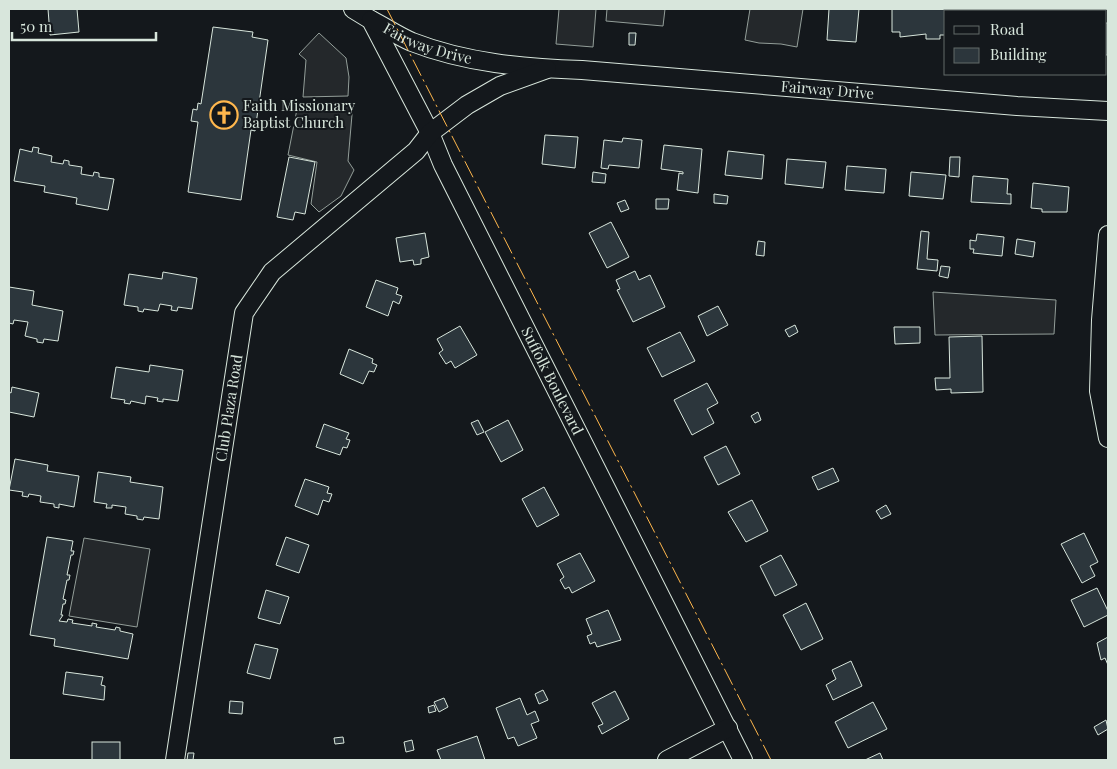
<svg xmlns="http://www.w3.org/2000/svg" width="1117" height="769" viewBox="0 0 1117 769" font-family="'Playfair Display',serif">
<rect width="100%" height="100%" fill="#14181c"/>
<g fill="#24282b" stroke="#939e99">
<polygon points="559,9 596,9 593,47 556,44"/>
<polygon points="607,9 665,9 663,26 606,21"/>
<polygon points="750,9 803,9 797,47 781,44 759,43 745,40"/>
<polygon points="319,33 346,58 349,77 348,96 303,97 306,60 299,54"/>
<polygon points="353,103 348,161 354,170 341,196 319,212 311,204 317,162 288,155 298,104"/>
<polygon points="933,292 1056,300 1054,334 935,335"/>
<polygon points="84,538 150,549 137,627 69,616"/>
</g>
<g fill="#2c363c" stroke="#d8e6dc">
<polygon points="48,9 77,9 79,32 50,35"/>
<polygon points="829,9 859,9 856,42 827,40"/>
<polygon points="892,9 949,9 949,11 946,11 946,35 940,35 940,39 926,39 926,34 900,37 900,32 892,32"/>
<rect x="1106" y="23" width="2" height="32"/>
<polygon points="213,27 253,32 252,37 268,40 255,131 251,130 241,200 188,192 198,122 191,121 193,109 197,110 198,103 201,104"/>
<polygon points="629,33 636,33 635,45 629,45"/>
<polygon points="545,135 578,137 575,168 542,164"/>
<polygon points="623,138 642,140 639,168 609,165 608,169 601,168 604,140 622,142"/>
<polygon points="664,145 702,149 698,193 677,190 679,173 683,174 683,172 661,169"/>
<polygon points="33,147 39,148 38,153 52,156 51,162 63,164 64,160 69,161 69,165 82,167 81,174 93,176 94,172 99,173 99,177 114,179 108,210 76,204 77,198 44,192 45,186 14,181 20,149 32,152"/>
<polygon points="728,151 764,155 762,179 725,175"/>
<polygon points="289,157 315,162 305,214 295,212 293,220 277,217"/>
<polygon points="950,157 960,157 959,177 949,176"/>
<polygon points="787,159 826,162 823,188 785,184"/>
<polygon points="847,166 886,169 884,193 845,190"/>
<polygon points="593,172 606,174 605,183 592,182"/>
<polygon points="911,172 946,175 943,199 909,196"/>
<polygon points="973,176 1008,179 1007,194 1011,194 1011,204 971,202"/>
<polygon points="1033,183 1069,187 1067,212 1042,212 1042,209 1031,208"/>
<polygon points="714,194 728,196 727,204 714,203"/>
<polygon points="656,199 669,199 668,209 656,209"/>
<polygon points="625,200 629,209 621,212 617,203"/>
<polygon points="611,222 629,257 607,268 589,233"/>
<polygon points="921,231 929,232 927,259 938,260 937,271 917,269"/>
<polygon points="425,233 429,257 421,259 421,264 414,265 413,260 400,262 396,238"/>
<polygon points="977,234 1004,237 1002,256 973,253 974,249 970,249 970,240 976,241"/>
<polygon points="1017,239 1035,242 1033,257 1015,254"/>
<polygon points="758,241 765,242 764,256 756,255"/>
<polygon points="941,266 950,267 948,278 939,276"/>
<polygon points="635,271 639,280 650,275 665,307 633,322 617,290 620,289 616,280"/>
<polygon points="163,272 197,278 192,309 178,307 177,311 171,310 172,306 160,304 158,311 144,309 143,312 138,311 138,307 124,305 129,274 162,279"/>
<polygon points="376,280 398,288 396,294 402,296 399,304 393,301 388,316 366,307"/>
<polygon points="9,287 34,291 32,305 63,311 58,341 44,339 43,343 37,342 37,339 25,336 28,322 14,320 13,324 9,323"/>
<polygon points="718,306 728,325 707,336 698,316"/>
<polygon points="795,325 798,332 789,337 785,330"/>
<polygon points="460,326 477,355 455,368 451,361 446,364 439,353 443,350 437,339"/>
<polygon points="894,327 920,327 920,343 895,344"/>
<polygon points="680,332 695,361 662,377 647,348"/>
<polygon points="982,336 983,392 951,393 951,389 936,390 935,378 950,378 949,337"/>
<polygon points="349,349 373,359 372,363 377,365 374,372 369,371 363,384 340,374"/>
<polygon points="150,365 183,370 178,401 163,399 163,402 157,401 158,398 146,396 145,404 131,401 130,404 124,403 125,400 111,398 116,367 149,372"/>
<polygon points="707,383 718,403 707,409 714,423 692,435 674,400"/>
<polygon points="12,387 39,393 34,417 9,412 9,392 11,393"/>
<polygon points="758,412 761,420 755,423 751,416"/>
<polygon points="478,420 484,432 477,435 471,423"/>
<polygon points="508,420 523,450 501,462 485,432"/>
<polygon points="324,424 349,433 346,439 350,440 347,448 343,447 340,455 316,447"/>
<polygon points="726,446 740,474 718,485 704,457"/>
<polygon points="15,459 48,465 47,471 79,476 74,507 59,504 59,508 54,507 54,504 40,502 41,496 29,494 28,497 22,496 23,492 9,490"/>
<polygon points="833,468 839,481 818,490 812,477"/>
<polygon points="98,472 131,477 130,482 163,487 159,519 144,517 143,520 137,519 137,516 125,514 126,507 112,505 112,508 106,508 107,504 94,502"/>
<polygon points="305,479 329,487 327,493 332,494 329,502 323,500 318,515 295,506"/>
<polygon points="544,487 559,515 537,527 522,499"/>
<polygon points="752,500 768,531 746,542 728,512"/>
<polygon points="886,505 891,514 881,519 876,511"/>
<polygon points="1084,533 1098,562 1090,566 1095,576 1082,583 1061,544"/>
<polygon points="47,537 73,541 71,551 74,551 73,555 71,555 67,575 70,575 69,580 67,580 63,599 66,600 65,604 63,604 61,615 63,615 59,621 67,622 68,619 73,620 72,623 92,626 92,623 97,624 96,627 115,630 116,627 120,628 120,631 133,634 128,659 54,646 55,639 30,635"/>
<polygon points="286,537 309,545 299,573 276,565"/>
<polygon points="580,553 595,581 572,593 569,587 565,589 560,580 564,577 557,564"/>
<polygon points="781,555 797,585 775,596 760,566"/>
<polygon points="1097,588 1108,611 1108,615 1084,627 1071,600"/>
<polygon points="266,590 289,597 280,624 258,618"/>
<polygon points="806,603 823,639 801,650 783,615"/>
<polygon points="608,610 621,640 597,647 595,642 590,644 587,636 592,634 586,619"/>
<polygon points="1108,637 1108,665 1105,658 1101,660 1097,643"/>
<polygon points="255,644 278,649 270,679 247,673"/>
<polygon points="851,661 862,686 833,700 826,685 836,679 832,670"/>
<polygon points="66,672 103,677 101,685 105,686 104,700 63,694"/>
<polygon points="543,690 548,700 539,704 535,694"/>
<polygon points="615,691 629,719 602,734 598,726 603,724 592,703"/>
<polygon points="444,698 448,707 439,712 434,702"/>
<polygon points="520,698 527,715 535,711 539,721 531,724 537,738 518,746 514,737 508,739 496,708"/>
<polygon points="230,701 243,702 242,714 229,713"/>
<polygon points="873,702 887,729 848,748 835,722"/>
<polygon points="434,705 436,711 429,713 428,707"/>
<polygon points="1106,720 1108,729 1098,735 1094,727"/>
<polygon points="477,736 485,760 441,760 437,750"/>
<polygon points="343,737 344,743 335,744 334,738"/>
<polygon points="412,740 414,750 406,752 404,742"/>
<rect x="92" y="742" width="28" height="18"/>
<polygon points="188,753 194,753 193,760 187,760"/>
<polygon points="880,753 883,760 865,760"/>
</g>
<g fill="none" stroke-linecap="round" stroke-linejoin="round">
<g stroke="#d8e6dc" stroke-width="20">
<g id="street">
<path id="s1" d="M353,9L371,20L430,133L443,165L743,760"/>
<path id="s2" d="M371,20C385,27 398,36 412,42C466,63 524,68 582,70L1017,106L1108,111"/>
<polyline points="1108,235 1101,320 1099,391 1108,438"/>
<path id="s3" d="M175,760L244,313L272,272L416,151L430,133L467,105L500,86L547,69"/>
<polyline points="667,760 728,728"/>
</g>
</g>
<use href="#street" stroke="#14181c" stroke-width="18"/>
<polyline stroke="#ffb74d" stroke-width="1" stroke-dasharray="18 4 2.5 4" stroke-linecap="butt" points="387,9 771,760"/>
</g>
<defs>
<g id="church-ring" transform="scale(1.4375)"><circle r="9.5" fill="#14181c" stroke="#ffb74d" stroke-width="1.5"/><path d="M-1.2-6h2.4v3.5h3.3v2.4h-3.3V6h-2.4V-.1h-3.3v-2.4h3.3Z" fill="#ffb74d"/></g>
</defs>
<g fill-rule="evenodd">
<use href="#church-ring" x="224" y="115"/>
</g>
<g text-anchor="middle" stroke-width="4" stroke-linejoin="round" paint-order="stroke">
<g font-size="15" fill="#d8e6dc" stroke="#14181c">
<text dy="5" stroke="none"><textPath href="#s2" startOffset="62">Fairway Drive</textPath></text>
<text dy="5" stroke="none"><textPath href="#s2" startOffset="466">Fairway Drive</textPath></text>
<text dy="5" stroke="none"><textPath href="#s1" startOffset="425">Suffolk Boulevard</textPath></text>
<text dy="5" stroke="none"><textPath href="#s3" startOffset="356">Club Plaza Road</textPath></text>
</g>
<g font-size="15" fill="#d8e6dc" stroke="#14181c" text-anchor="start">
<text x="243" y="111">Faith Missionary<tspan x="243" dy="17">Baptist Church</tspan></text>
</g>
</g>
<rect width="1117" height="769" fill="none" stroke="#d8e6dc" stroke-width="20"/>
<rect x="944" y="10" width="162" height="65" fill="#14181c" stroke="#626a69"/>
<rect x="954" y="26" width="25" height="8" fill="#14181c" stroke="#626a69"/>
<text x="990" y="35" font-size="15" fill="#d8e6dc">Road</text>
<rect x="954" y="48" width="25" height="15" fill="#2c363c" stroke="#626a69"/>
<text x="990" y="60" font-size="15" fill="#d8e6dc">Building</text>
<path d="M12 32v8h144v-8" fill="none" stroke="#d8e6dc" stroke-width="2.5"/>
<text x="20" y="32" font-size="15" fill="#d8e6dc" stroke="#14181c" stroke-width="4" paint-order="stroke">50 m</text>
</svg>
